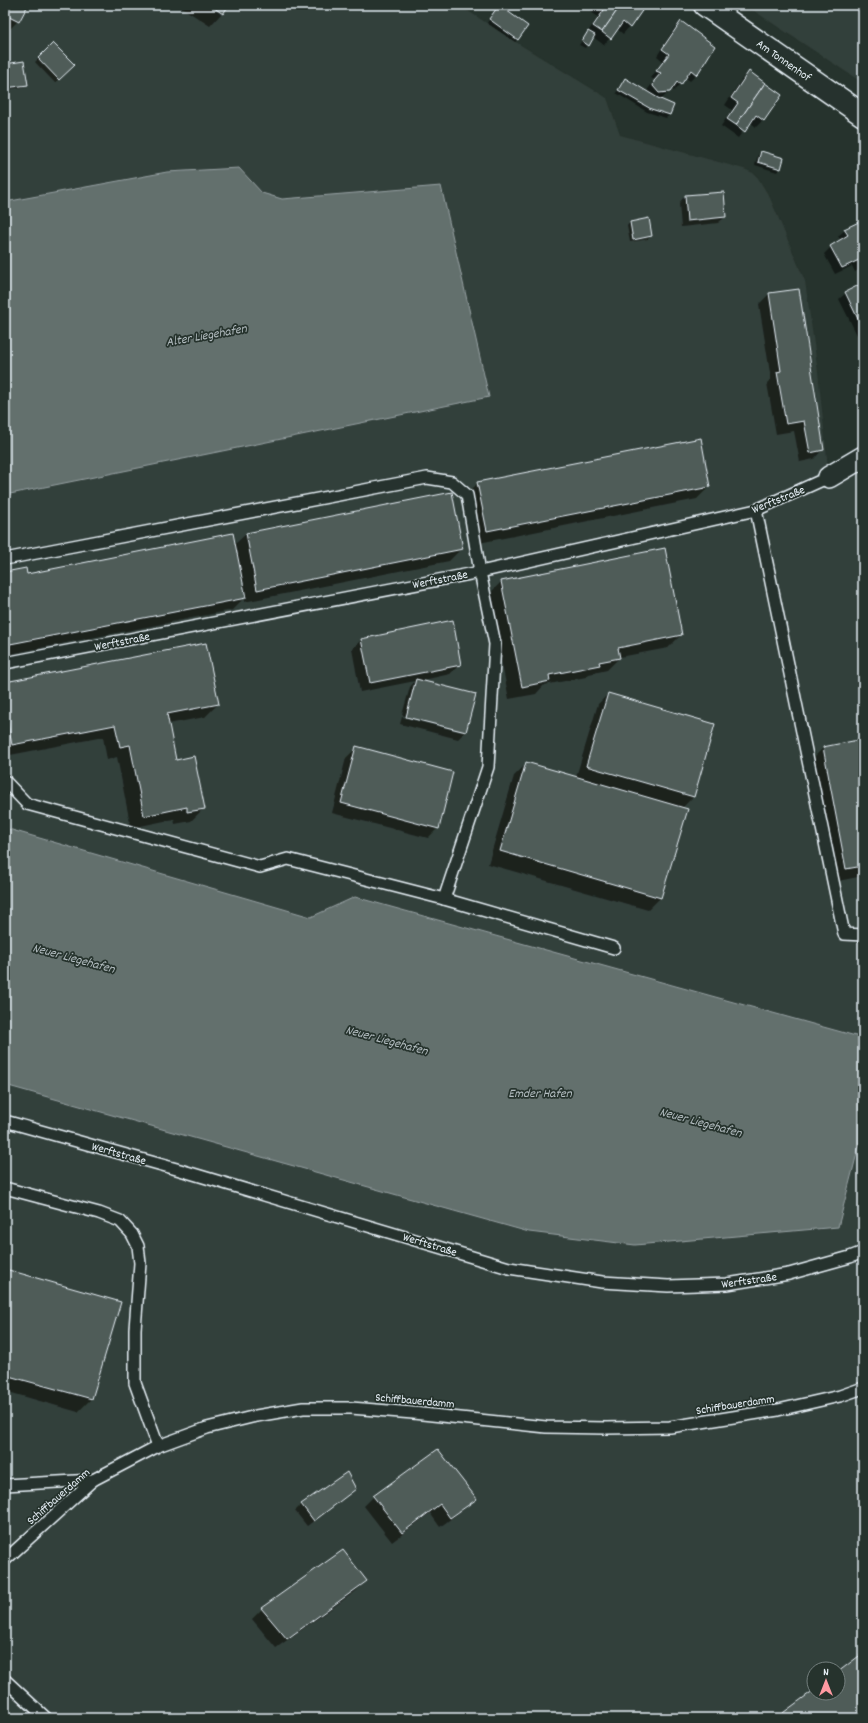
<svg xmlns="http://www.w3.org/2000/svg" width="868" height="1723" viewBox="0 0 868 1723" font-family="Dekko,sans-serif">
<rect width="100%" height="100%" fill="#26332d"/>
<filter id="ink" filterUnits="userSpaceOnUse"><feTurbulence type="fractalNoise" baseFrequency=".025" numOctaves="2"/><feDisplacementMap in="SourceGraphic" scale="8" xChannelSelector="R" yChannelSelector="G"/><feConvolveMatrix kernelMatrix="1 2 1 2 8 2 1 2 1" color-interpolation-filters="sRGB"/></filter>
<g filter="url(#ink)">
<g fill="#333f3a" fill-rule="evenodd">
<polygon points="5,5 459,5 514,41 607,98 620,135 744,169 753,173 758,178 770,198 805,281 818,372 829,477 863,457 863,1038 356,897 311,917 5,828 5,495 488,397 441,186 282,199 262,193 239,168 167,172 5,202"/>
<polygon points="745,5 863,5 863,83"/>
<path d="M5,1085L529,1232L838,1226L863,1130V1718H5ZM814,1669H838V1693H814Z"/>
</g>
<g fill="#636f6d" stroke="#98a3a5">
<polygon points="239,168 262,193 282,199 441,186 489,397 5,495 5,202 167,172"/>
<polygon points="5,828 311,917 355,897 863,1038 863,1130 838,1227 635,1245 529,1232 5,1085"/>
</g>
<g fill="#0007">
<polygon points="5,5 27,5 18,21 5,34"/>
<polygon points="178,5 208,5 221,14 221,11 212,5 228,5 222,13 210,26"/>
<polygon points="595,5 644,5 629,27 623,34 617,29 604,45 593,37 585,48 579,45 598,17 590,11"/>
<polygon points="496,9 518,39 515,42 487,23"/>
<polygon points="681,22 697,74 690,81 685,77 674,91 671,89 662,99 657,99 672,105 669,115 666,118 647,112 616,93 625,79 647,93 648,89 655,80 651,78 663,61 657,56 674,29"/>
<polygon points="53,45 73,65 55,83 35,62"/>
<polygon points="5,65 27,84 23,87 5,90"/>
<polygon points="749,73 763,120 756,127 750,122 738,138 721,126 732,110 725,105 742,79"/>
<polygon points="761,152 780,168 777,172 755,165 758,155"/>
<polygon points="685,196 725,217 718,223 681,227 679,203"/>
<polygon points="863,221 863,268 855,272 852,266 835,274 824,254 831,247 841,241 838,236 845,230"/>
<polygon points="630,222 651,236 648,239 630,242 627,226"/>
<polygon points="863,284 863,332 857,335 839,299 846,293"/>
<polygon points="798,290 823,449 814,459 800,462 794,431 776,434 767,383 771,379 759,304 769,294"/>
<polygon points="478,483 709,487 697,499 474,544 465,496"/>
<polygon points="451,493 462,548 449,561 244,602 244,598 232,610 5,655 5,574 26,575 234,545 246,534"/>
<polygon points="501,582 681,635 668,648 620,657 607,670 589,674 586,677 544,685 536,694 509,699 488,595"/>
<polygon points="362,639 460,664 450,674 419,681 474,695 465,732 458,739 400,724 402,717 462,732 462,730 402,715 410,687 415,681 360,692 352,649"/>
<polygon points="5,683 218,704 205,717 168,724 176,761 204,808 191,821 175,824 174,819 131,828 117,757 107,760 103,737 5,756"/>
<polygon points="608,694 714,725 693,797 682,808 660,898 648,910 488,864 514,776 527,763 576,777 598,704"/>
<polygon points="863,740 863,876 833,882 810,761 823,748"/>
<polygon points="356,748 438,828 428,838 332,813 346,758"/>
<polygon points="5,1270 120,1303 91,1399 78,1412 5,1391"/>
<polygon points="355,1489 307,1526 295,1511 302,1504"/>
<polygon points="374,1496 475,1499 465,1508 440,1527 430,1513 392,1542 364,1506"/>
<polygon points="343,1551 366,1581 356,1591 276,1648 252,1619 262,1609"/>
</g>
<g fill="#505c59" stroke="#e8f1f8">
<polygon points="5,5 28,5 19,22 5,15"/>
<polygon points="210,5 229,5 223,14"/>
<polygon points="499,5 528,26 518,40 489,19"/>
<polygon points="597,5 621,5 602,32 593,26 604,10"/>
<polygon points="621,5 646,5 630,28 623,22 611,39 602,32"/>
<polygon points="681,21 715,46 697,75 691,70 681,85 677,82 670,92 659,93 653,86 654,81 661,73 656,71 669,54 662,49"/>
<polygon points="588,31 595,35 589,46 582,41"/>
<polygon points="53,43 75,65 59,80 38,58"/>
<polygon points="24,61 28,85 5,88 5,64"/>
<polygon points="749,71 765,83 736,125 727,119 738,103 731,98"/>
<polygon points="625,78 658,98 674,105 670,115 651,109 618,90"/>
<polygon points="765,83 782,95 764,121 756,115 745,132 736,125"/>
<polygon points="761,151 784,158 781,169 758,162"/>
<polygon points="724,192 726,217 687,221 685,195"/>
<polygon points="649,218 652,236 633,240 630,222"/>
<polygon points="863,220 863,265 862,266 859,260 842,268 830,246 848,235 844,229"/>
<polygon points="863,283 863,316 858,319 845,292"/>
<polygon points="799,289 824,450 810,453 804,421 786,424 777,372 781,371 769,293"/>
<polygon points="863,316 863,327 858,319"/>
<polygon points="701,438 710,487 487,531 477,482"/>
<polygon points="452,492 463,549 257,590 246,533"/>
<polygon points="233,533 246,598 5,645 5,572 26,568 27,574"/>
<polygon points="665,548 682,635 618,648 620,658 599,662 600,665 549,675 550,681 522,687 501,581"/>
<polygon points="453,620 461,665 370,683 361,639"/>
<polygon points="206,643 219,704 167,714 176,760 194,756 205,809 187,812 187,807 144,816 130,745 120,747 115,725 12,745 5,709 5,682"/>
<polygon points="416,679 476,694 466,732 406,717"/>
<polygon points="608,693 715,724 694,797 586,766"/>
<polygon points="863,739 863,866 846,869 823,747"/>
<polygon points="356,746 453,772 439,829 341,803"/>
<polygon points="526,762 688,809 661,898 500,851"/>
<polygon points="5,1269 121,1302 92,1399 5,1375"/>
<polygon points="438,1449 477,1499 450,1518 440,1504 402,1533 373,1496"/>
<polygon points="347,1472 356,1489 314,1521 301,1504"/>
<polygon points="343,1550 367,1581 287,1639 261,1608"/>
<polygon points="863,1653 863,1718 776,1718 814,1690 814,1693 838,1693 838,1672"/>
</g>
<g fill="none" stroke-linecap="round" stroke-linejoin="round">
<g stroke="#e8f1f8" stroke-width="14">
<g id="lane">
<polyline points="756,510 844,934 863,935"/>
<polyline points="5,559 427,478 452,482 467,495 480,572 495,644 488,767 444,899"/>
<polyline points="5,663 480,572 756,510 829,477"/>
<polyline points="5,781 27,804 260,867 288,859 444,899 614,948"/>
<polyline points="5,1121 180,1170 509,1268 602,1282 668,1286 727,1284 789,1274 850,1257 863,1252"/>
<polyline points="5,1188 99,1213 120,1221 132,1234 138,1246 140,1263 135,1329 135,1383 158,1446"/>
<polyline points="5,1485 93,1480"/>
<polyline points="5,1560 93,1480 158,1446 207,1428 256,1416 303,1408 351,1408 413,1413 546,1427 606,1428 670,1427 778,1410 840,1396 863,1388"/>
<polyline points="5,1680 46,1718"/>
</g>
</g>
<g stroke="#e8f1f8" stroke-width="24">
<polyline id="street" points="829,477 863,457"/>
</g>
<g stroke="#e8f1f8" stroke-width="25">
<polyline id="secondary" points="705,5 863,115"/>
</g>
<use href="#lane" stroke="#26332d" stroke-width="11"/>
<use href="#street" stroke="#26332d" stroke-width="21"/>
<use href="#secondary" stroke="#26332d" stroke-width="22"/>
</g>
</g>
<g text-anchor="middle" stroke-width="3.5" stroke-linejoin="round" paint-order="stroke">
<g font-size="12" fill="#e8f1f8" stroke="#26332d">
<text transform="translate(784 60) rotate(35)" y="4">Am Tonnenhof</text>
<text transform="translate(778 499) rotate(-22)" y="4">Werftstraße</text>
<text transform="translate(440 579) rotate(-11)" y="4">Werftstraße</text>
<text transform="translate(122 641) rotate(-11)" y="4">Werftstraße</text>
<text transform="translate(119 1153) rotate(16)" y="4">Werftstraße</text>
<text transform="translate(430 1244) rotate(17)" y="4">Werftstraße</text>
<text transform="translate(749 1280) rotate(-8)" y="4">Werftstraße</text>
<text transform="translate(415 1400) rotate(5)" y="4">Schiffbauerdamm</text>
<text transform="translate(735 1404) rotate(-9)" y="4">Schiffbauerdamm</text>
<text transform="translate(58 1496) rotate(-41)" y="4">Schiffbauerdamm</text>
</g>
<g font-size="13" font-style="italic" fill="#b3bdc0" stroke="#26332d">
<text transform="translate(206 334) rotate(-10)" y="5">Alter Liegehafen</text>
<text transform="translate(74 957) rotate(15)" y="5">Neuer Liegehafen</text>
<text transform="translate(387 1039) rotate(15)" y="5">Neuer Liegehafen</text>
<text x="540" y="1097">Emder Hafen</text>
<text transform="translate(701 1121) rotate(15)" y="5">Neuer Liegehafen</text>
</g>
</g>
<rect width="868" height="1723" fill="none" stroke="#26332d" stroke-width="20"/>
<rect x="10" y="10" width="848" height="1703" fill="none" stroke="#e8f1f8" stroke-width="1.5" filter="url(#ink)"/>
<g transform="translate(826 1681)"><circle r="19" fill="#26332d" stroke="#747f7e"/>
<path d="M0-3L7 15L0 10L-7 15Z" fill="#ff9aa2"/>
<text y="-6" font-size="11" font-weight="bold" text-anchor="middle" fill="#e8f1f8">N</text>
</g>
</svg>
